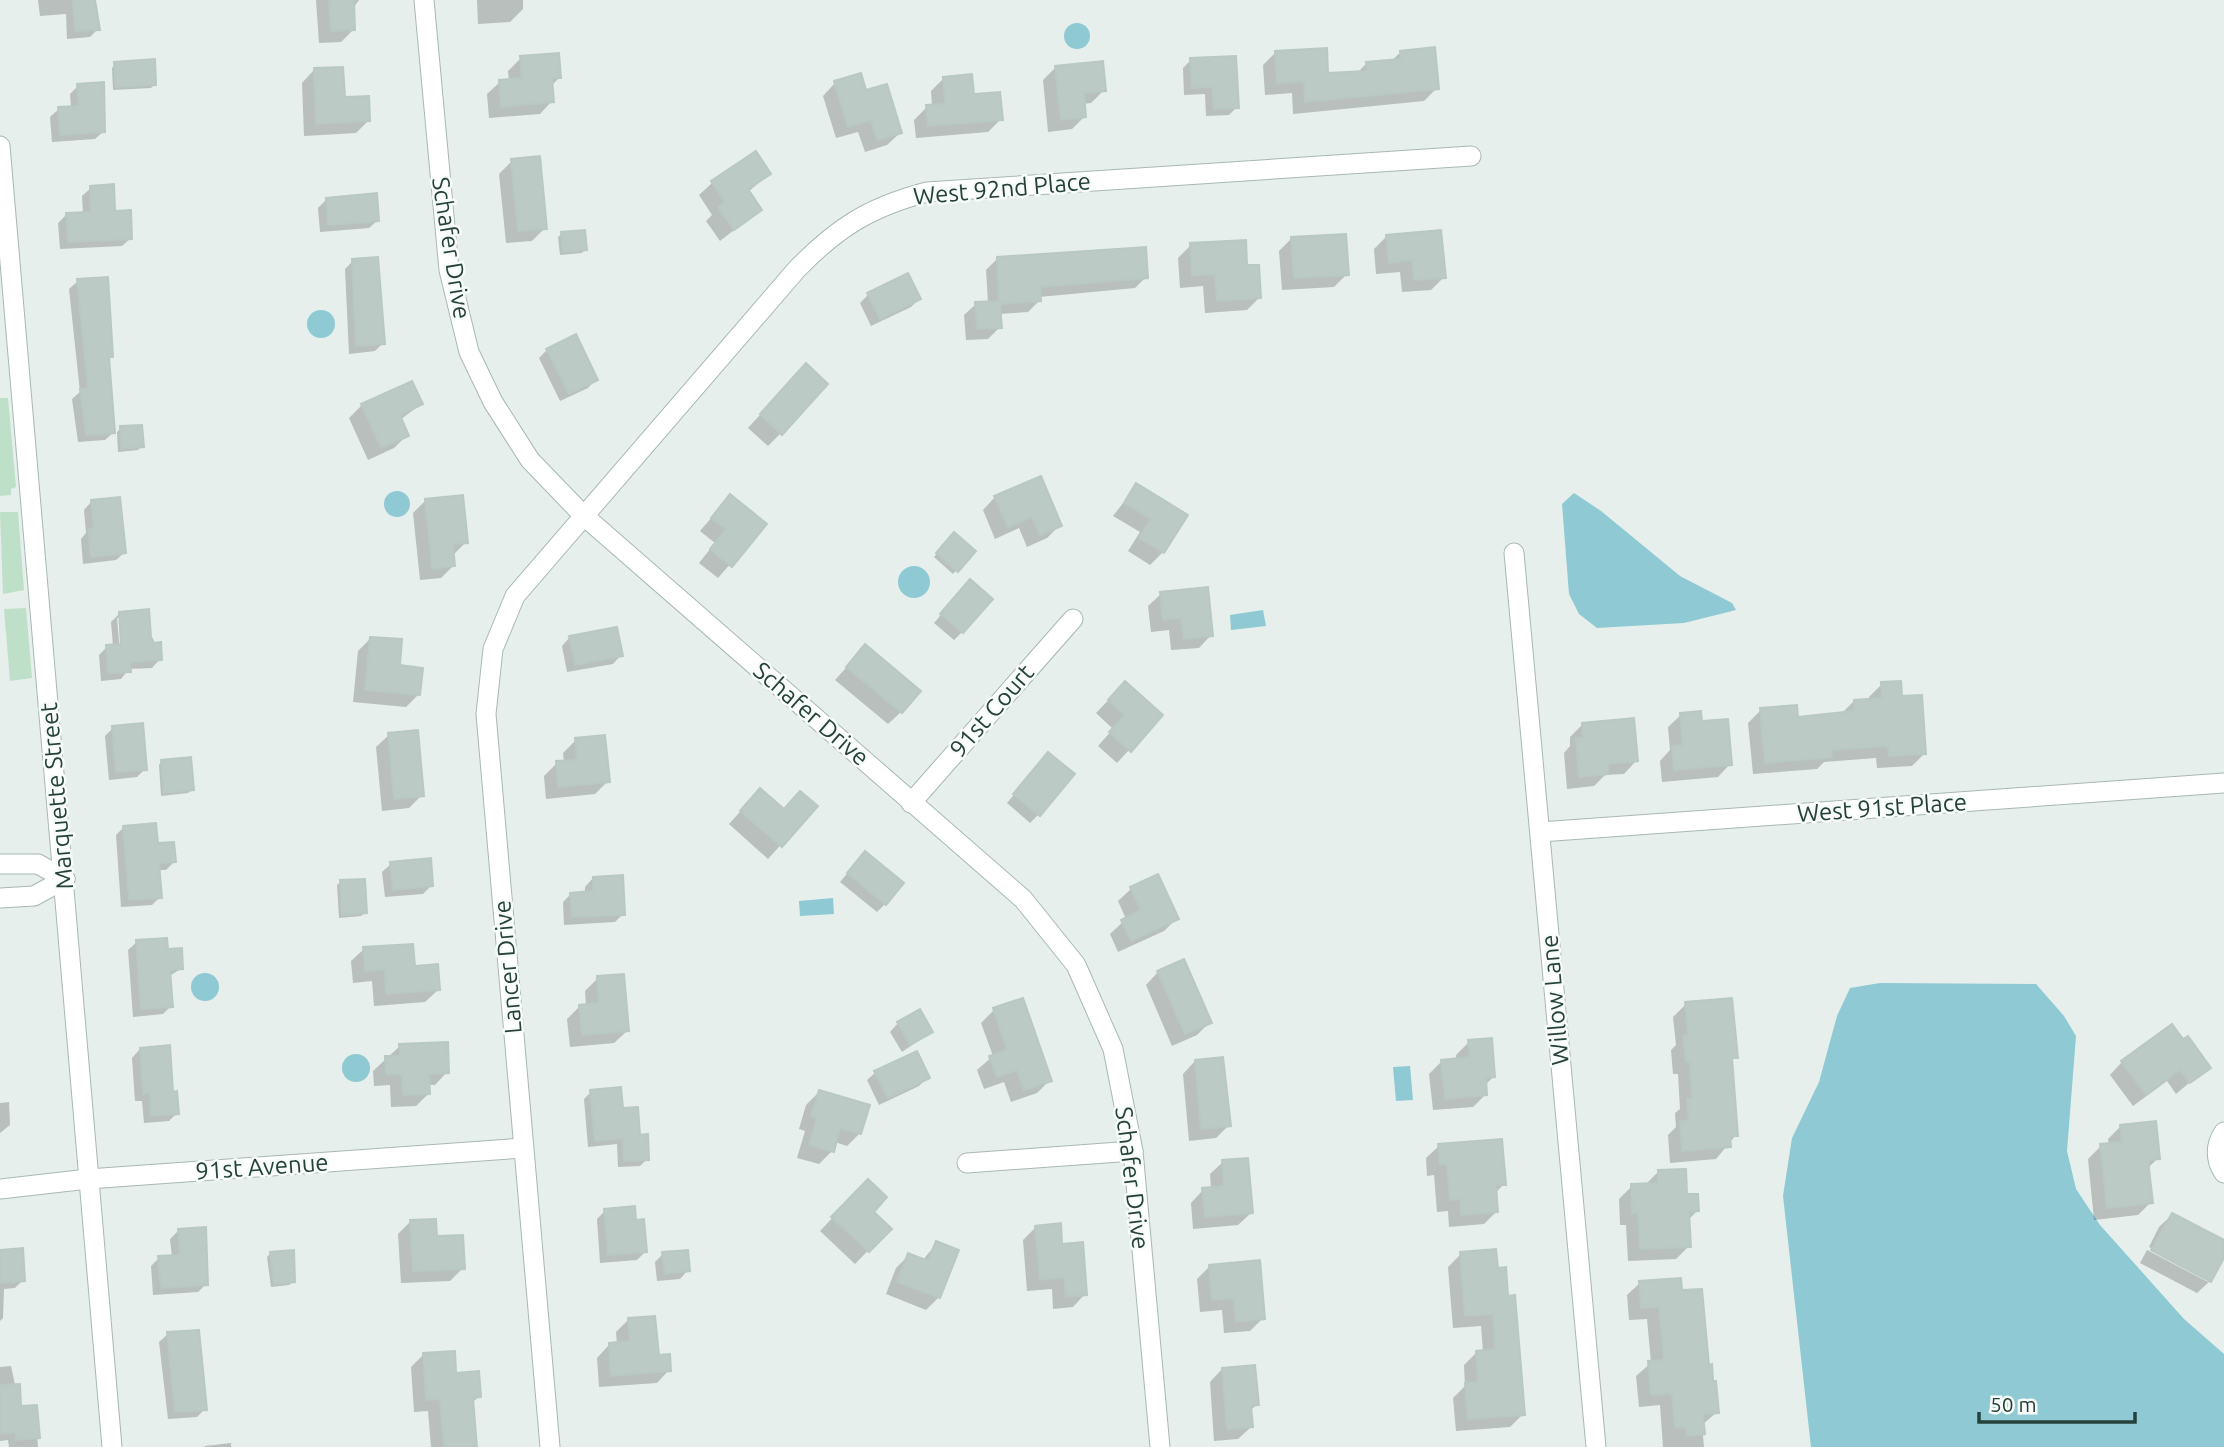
<svg xmlns="http://www.w3.org/2000/svg" width="2224" height="1447" viewBox="0 0 2224 1447" font-family="Ubuntu,sans-serif">
<rect width="100%" height="100%" fill="#e6efeb"/>
<g fill="#bfe0c8">
<polygon points="0,398 8,398 16,487 11,489 11,495 0,496"/>
<polygon points="18,512 24,590 3,594 0,512"/>
<polygon points="26,608 32,678 10,681 4,609"/>
</g>
<g fill="#8ec9d4">
<circle cx="1077" cy="36" r="13"/>
<circle cx="321" cy="324" r="14"/>
<circle cx="397" cy="504" r="13"/>
<polygon points="1574,493 1601,511 1680,576 1732,603 1736,610 1684,623 1597,628 1579,614 1569,594 1562,504"/>
<circle cx="914" cy="582" r="16"/>
<polygon points="1263,610 1266,626 1231,630 1230,615"/>
<polygon points="833,898 834,914 800,916 799,901"/>
<circle cx="205" cy="987" r="14"/>
<polygon points="1880,983 2036,984 2064,1016 2076,1036 2067,1151 2076,1189 2100,1225 2184,1319 2224,1354 2224,1447 1811,1447 1783,1196 1792,1138 1819,1082 1837,1016 1850,988"/>
<circle cx="356" cy="1068" r="14"/>
<polygon points="1410,1066 1413,1100 1396,1101 1393,1067"/>
</g>
<g fill="#0003" fill-rule="evenodd">
<polygon points="38,0 94,0 98,29 90,37 67,39 66,14 40,16"/>
<polygon points="316,0 359,0 353,8 354,29 341,42 319,43"/>
<polygon points="477,0 523,0 523,9 510,22 478,24"/>
<polygon points="1276,52 1326,74 1357,73 1367,63 1391,61 1401,52 1437,88 1424,101 1293,114 1292,93 1265,95 1263,65"/>
<polygon points="521,58 560,77 551,86 552,101 540,114 489,118 487,94 500,82 509,81 508,71"/>
<polygon points="1191,60 1237,107 1229,115 1206,116 1205,94 1184,95 1183,68"/>
<polygon points="115,64 155,84 151,88 113,90 112,68"/>
<polygon points="1056,67 1104,90 1091,103 1083,104 1084,117 1072,129 1048,132 1043,80"/>
<polygon points="314,70 369,120 356,133 304,136 302,83"/>
<polygon points="944,78 972,96 1001,119 988,132 916,138 914,120 927,107 932,106 931,91"/>
<polygon points="835,83 865,93 900,133 887,145 865,152 858,132 836,138 823,96"/>
<polygon points="78,86 104,131 95,139 52,142 50,117 59,109 71,108 70,94"/>
<polygon points="756,154 769,174 748,192 760,210 720,241 706,221 712,215 699,195 712,183"/>
<polygon points="512,161 545,228 532,241 506,243 499,174"/>
<polygon points="91,188 131,238 122,246 60,249 58,223 67,214 83,214 82,196"/>
<polygon points="327,199 378,220 369,228 320,232 318,208"/>
<polygon points="562,234 585,249 582,253 560,255 558,237"/>
<polygon points="1387,236 1444,277 1431,290 1402,292 1400,272 1376,274 1374,249"/>
<polygon points="1292,238 1347,274 1334,287 1282,290 1279,251"/>
<polygon points="1191,245 1246,267 1260,297 1247,310 1205,313 1203,286 1180,288 1178,258"/>
<polygon points="997,259 1146,277 1135,288 1039,297 1039,301 1028,312 999,314 1000,327 988,339 966,340 964,315 976,304 988,303 986,270"/>
<polygon points="353,261 383,343 375,351 349,354 345,269"/>
<polygon points="908,276 919,299 911,307 871,326 860,303 868,295"/>
<polygon points="78,281 111,356 108,360 114,432 105,440 78,442 72,399 80,392 69,289"/>
<polygon points="547,350 596,379 588,388 560,401 539,358"/>
<polygon points="794,378 781,433 768,446 748,428"/>
<polygon points="421,404 400,420 407,435 394,448 368,460 349,418 362,405"/>
<polygon points="121,428 142,446 138,450 118,452 117,432"/>
<polygon points="1137,485 1185,515 1163,552 1150,565 1128,551 1140,532 1113,516"/>
<polygon points="730,496 765,524 718,578 699,563 715,543 700,531"/>
<polygon points="995,497 1060,525 1047,538 1027,547 1019,528 995,539 983,510"/>
<polygon points="426,500 466,542 452,556 453,566 441,578 420,580 413,513"/>
<polygon points="92,501 125,552 116,560 83,564 81,539 86,533 84,510"/>
<polygon points="954,535 973,551 953,574 934,557"/>
<polygon points="962,590 962,632 954,640 934,623"/>
<polygon points="1161,594 1211,635 1199,648 1171,650 1169,630 1151,632 1148,606"/>
<path d="M148,611L152,645L160,659L152,668L129,669L121,679L101,681L99,655L107,647L113,646L111,622L120,613ZM117,618H121L123,653H120Z"/>
<polygon points="570,637 621,655 613,664 567,672 562,646"/>
<polygon points="371,638 419,694 406,707 353,702 358,651"/>
<polygon points="865,647 901,712 888,724 835,680"/>
<polygon points="1125,683 1129,750 1117,763 1098,746 1113,729 1096,713"/>
<polygon points="1882,684 1900,698 1925,753 1912,766 1877,768 1876,758 1824,762 1817,769 1753,774 1748,723 1761,710 1796,719 1841,714 1854,701 1869,700 1869,697"/>
<polygon points="1681,715 1700,723 1730,764 1718,777 1662,782 1660,761 1670,750 1668,727"/>
<polygon points="1582,725 1636,761 1624,774 1605,775 1594,786 1567,789 1564,753 1570,746 1570,737"/>
<polygon points="113,728 145,769 137,777 109,780 105,736"/>
<polygon points="389,735 422,795 409,808 382,811 376,747"/>
<polygon points="576,740 608,781 595,794 546,799 544,776 557,763 564,762 563,753"/>
<polygon points="162,761 192,790 188,793 161,796 159,765"/>
<polygon points="1040,763 1038,815 1030,823 1007,803"/>
<polygon points="748,803 783,810 815,807 768,859 729,824"/>
<polygon points="124,827 156,845 174,862 166,870 158,870 160,897 152,905 121,907 116,835"/>
<polygon points="857,862 885,904 877,912 840,882"/>
<polygon points="391,864 431,886 423,894 385,897 382,872"/>
<polygon points="1157,876 1177,918 1164,931 1118,952 1110,934 1126,919 1118,901 1131,889"/>
<polygon points="593,878 623,914 615,922 564,925 563,902 571,894 585,893 585,887"/>
<polygon points="341,882 365,913 361,916 339,918 337,885"/>
<polygon points="137,942 182,968 168,977 171,1006 163,1014 133,1017 128,950"/>
<polygon points="364,949 413,968 438,990 425,1002 374,1006 372,981 353,983 351,961"/>
<polygon points="1158,972 1210,1022 1197,1035 1172,1046 1146,985"/>
<polygon points="598,978 627,1031 614,1043 570,1047 567,1019 580,1006 586,1006 585,991"/>
<polygon points="1686,1004 1736,1057 1730,1062 1736,1135 1716,1159 1670,1163 1668,1135 1676,1127 1675,1113 1680,1109 1678,1074 1673,1074 1671,1050 1676,1045 1673,1017"/>
<polygon points="994,1010 1050,1080 1037,1093 1011,1102 1004,1082 984,1089 977,1070 993,1056 981,1023"/>
<polygon points="898,1023 931,1032 902,1052 890,1032"/>
<polygon points="1469,1042 1494,1076 1485,1085 1486,1094 1473,1107 1433,1110 1429,1074 1442,1061 1456,1060 1456,1055"/>
<polygon points="400,1046 447,1072 435,1085 428,1085 429,1093 416,1106 391,1107 390,1085 374,1086 373,1071"/>
<polygon points="140,1049 172,1093 177,1113 169,1121 144,1123 142,1101 135,1101 132,1058"/>
<polygon points="1195,1061 1229,1125 1216,1138 1189,1141 1183,1074"/>
<polygon points="2122,1062 2208,1067 2176,1094 2167,1081 2133,1106 2110,1075"/>
<polygon points="876,1072 928,1077 919,1086 879,1105 867,1080"/>
<polygon points="591,1092 622,1110 638,1136 647,1159 640,1166 618,1167 617,1144 588,1147 584,1099"/>
<polygon points="819,1092 860,1133 847,1146 835,1142 832,1151 819,1164 797,1158 805,1131 799,1129 806,1105"/>
<polygon points="9,1102 10,1125 0,1133 0,1103"/>
<polygon points="2121,1126 2158,1158 2147,1169 2151,1202 2138,1215 2094,1220 2088,1159 2101,1146 2109,1145 2108,1139"/>
<polygon points="1439,1146 1504,1184 1495,1193 1496,1212 1484,1224 1449,1227 1448,1211 1437,1212 1434,1175 1427,1176 1426,1158"/>
<polygon points="1223,1162 1251,1213 1238,1225 1193,1229 1191,1203 1203,1190 1211,1189 1210,1174"/>
<polygon points="1658,1172 1698,1210 1688,1220 1689,1246 1676,1259 1628,1261 1626,1225 1620,1225 1619,1199 1632,1186 1645,1185"/>
<polygon points="855,1194 889,1229 855,1264 820,1231"/>
<polygon points="605,1211 634,1221 645,1252 637,1260 600,1263 597,1219"/>
<polygon points="2172,1215 2224,1242 2224,1254 2210,1281 2197,1293 2140,1263 2147,1250 2208,1282 2208,1278 2149,1247 2159,1227"/>
<polygon points="411,1221 435,1238 463,1268 450,1281 401,1283 398,1234"/>
<polygon points="1036,1227 1061,1246 1085,1294 1073,1307 1053,1309 1052,1289 1027,1291 1023,1240"/>
<polygon points="179,1230 206,1284 198,1292 153,1295 151,1266 159,1258 172,1257 170,1239"/>
<polygon points="937,1243 939,1297 926,1310 886,1294 896,1268 909,1255 922,1261"/>
<polygon points="0,1251 23,1280 15,1288 4,1289 3,1318 0,1321"/>
<polygon points="1494,1251 1523,1414 1510,1427 1456,1431 1453,1398 1465,1386 1464,1365 1477,1352 1483,1352 1481,1326 1453,1328 1448,1267 1461,1254"/>
<polygon points="271,1253 293,1282 289,1285 271,1287 267,1257"/>
<polygon points="663,1254 688,1270 680,1279 657,1281 655,1262"/>
<polygon points="1210,1266 1263,1318 1250,1331 1224,1333 1222,1310 1200,1312 1197,1279"/>
<polygon points="1640,1283 1680,1292 1707,1367 1717,1412 1702,1425 1704,1447 1663,1447 1660,1405 1639,1407 1636,1376 1651,1363 1647,1319 1629,1320 1627,1295"/>
<polygon points="629,1319 669,1370 657,1383 599,1387 597,1358 609,1345 617,1344 616,1332"/>
<polygon points="168,1334 205,1409 197,1417 168,1419 159,1342"/>
<polygon points="424,1354 479,1396 472,1403 477,1447 431,1447 428,1411 414,1412 411,1367"/>
<polygon points="11,1366 20,1408 35,1407 38,1447 9,1447 8,1440 0,1441 0,1367"/>
<polygon points="1222,1369 1257,1404 1250,1411 1251,1427 1238,1439 1214,1441 1210,1382"/>
<polygon points="231,1443 231,1447 204,1447 205,1446"/>
</g>
<g fill="#bbcac4" stroke="#b8c9c2" stroke-width="2">
<polygon points="73,0 95,0 100,30 75,31"/>
<polygon points="329,0 354,0 355,30 331,31"/>
<polygon points="1435,47 1439,89 1305,102 1304,81 1277,83 1275,51 1327,48 1328,73 1367,71 1366,62 1401,59 1400,51"/>
<polygon points="559,53 561,78 552,78 554,102 501,107 499,80 522,78 520,56"/>
<polygon points="1236,56 1239,108 1214,109 1212,87 1192,88 1190,58"/>
<polygon points="155,59 156,85 116,87 114,62"/>
<polygon points="1103,61 1106,91 1084,93 1086,117 1061,120 1055,66"/>
<polygon points="343,67 345,97 369,96 370,121 316,124 314,68"/>
<polygon points="861,73 866,90 887,84 902,133 877,140 871,120 848,127 834,81"/>
<polygon points="972,74 974,94 1000,92 1003,120 928,126 926,105 945,104 943,77"/>
<polygon points="104,82 105,132 60,135 58,107 79,106 77,84"/>
<polygon points="756,151 771,174 748,189 762,210 734,230 718,207 725,202 711,181"/>
<polygon points="540,156 547,229 518,231 511,159"/>
<polygon points="114,184 115,211 131,210 132,239 68,242 66,213 91,212 90,186"/>
<polygon points="377,193 379,221 328,225 326,198"/>
<polygon points="585,230 587,250 563,252 561,232"/>
<polygon points="1441,230 1446,278 1414,280 1412,260 1389,263 1386,235"/>
<polygon points="1346,234 1349,275 1294,278 1291,237"/>
<polygon points="1246,240 1247,265 1259,265 1261,298 1217,301 1215,274 1192,276 1190,243"/>
<polygon points="1146,247 1148,278 1040,287 1041,301 1000,304 1002,328 977,329 975,302 999,301 997,257"/>
<polygon points="378,257 385,344 356,346 352,259"/>
<polygon points="908,273 921,299 880,319 867,293"/>
<polygon points="108,277 113,357 109,357 115,433 86,435 80,389 88,389 77,279"/>
<polygon points="576,334 598,380 569,394 546,349"/>
<polygon points="806,363 828,384 782,435 760,414"/>
<polygon points="412,381 423,404 400,415 409,436 381,448 361,404"/>
<polygon points="142,425 144,447 121,449 120,426"/>
<polygon points="1041,476 1062,526 1040,535 1032,517 1008,527 994,496"/>
<polygon points="1136,483 1188,515 1164,553 1139,538 1151,519 1124,503"/>
<polygon points="730,494 767,524 732,567 710,549 726,529 711,518"/>
<polygon points="463,495 468,543 453,544 455,566 432,569 425,499"/>
<polygon points="120,497 126,553 91,557 88,529 94,528 91,500"/>
<polygon points="954,532 976,551 958,572 936,553"/>
<polygon points="970,579 993,599 963,633 940,614"/>
<polygon points="1208,587 1213,636 1184,639 1181,618 1163,620 1160,592"/>
<polygon points="149,609 151,637 154,643 161,642 162,660 130,662 131,672 108,673 106,645 121,644 119,612"/>
<polygon points="617,627 623,656 575,665 569,636"/>
<polygon points="370,637 402,639 400,665 423,668 420,695 365,690"/>
<polygon points="865,644 921,691 902,713 846,667"/>
<polygon points="1125,681 1163,715 1131,752 1109,732 1125,715 1108,700"/>
<polygon points="1901,681 1902,696 1922,695 1926,754 1889,756 1888,746 1831,750 1832,757 1765,763 1760,708 1797,705 1798,717 1854,711 1854,700 1882,698 1881,682"/>
<polygon points="1701,711 1702,721 1728,719 1732,765 1674,770 1672,746 1683,745 1680,713"/>
<polygon points="1634,718 1638,761 1608,764 1608,774 1579,777 1576,738 1583,738 1582,723"/>
<polygon points="143,723 147,770 116,772 112,726"/>
<polygon points="418,730 424,796 394,799 388,733"/>
<polygon points="605,735 610,782 558,787 556,761 577,760 575,738"/>
<polygon points="1048,752 1075,774 1040,816 1013,794"/>
<polygon points="191,757 194,790 164,793 161,760"/>
<polygon points="760,788 784,809 800,791 818,806 782,847 740,811"/>
<polygon points="156,823 158,843 174,842 176,862 159,863 162,898 129,900 123,826"/>
<polygon points="865,851 904,883 886,905 847,873"/>
<polygon points="431,858 433,886 393,890 390,862"/>
<polygon points="1158,874 1179,919 1131,941 1121,920 1141,910 1130,887"/>
<polygon points="623,875 625,915 572,917 570,893 593,891 593,877"/>
<polygon points="365,879 367,913 342,915 340,880"/>
<polygon points="167,938 168,949 182,948 183,969 170,970 173,1007 141,1009 136,940"/>
<polygon points="413,944 415,966 438,964 440,990 386,994 385,969 365,971 363,947"/>
<polygon points="1184,959 1212,1023 1185,1034 1157,971"/>
<polygon points="624,974 629,1031 582,1035 579,1005 599,1003 597,976"/>
<polygon points="1023,998 1052,1081 1024,1090 1017,1070 997,1077 989,1056 1007,1050 993,1008"/>
<polygon points="1732,998 1738,1058 1732,1058 1738,1136 1730,1136 1731,1147 1682,1151 1680,1121 1689,1120 1687,1099 1692,1099 1690,1062 1686,1062 1683,1036 1688,1035 1685,1002"/>
<polygon points="920,1009 933,1032 910,1045 897,1022"/>
<polygon points="2172,1024 2183,1039 2188,1036 2211,1068 2190,1083 2180,1070 2146,1095 2121,1061"/>
<polygon points="1492,1038 1495,1077 1486,1078 1487,1095 1445,1099 1441,1060 1470,1057 1468,1040"/>
<polygon points="448,1042 449,1073 429,1074 430,1094 403,1095 402,1074 386,1074 385,1056 400,1056 399,1044"/>
<polygon points="170,1045 173,1092 177,1091 179,1114 151,1116 150,1093 143,1094 140,1048"/>
<polygon points="917,1051 930,1078 888,1098 874,1071"/>
<polygon points="1223,1057 1231,1126 1201,1129 1195,1060"/>
<polygon points="621,1087 623,1108 638,1107 640,1135 648,1134 649,1160 624,1161 623,1138 595,1141 590,1090"/>
<polygon points="819,1090 870,1105 861,1134 840,1128 834,1152 809,1145 817,1118 811,1116"/>
<polygon points="2156,1121 2160,1159 2148,1160 2153,1203 2107,1208 2100,1144 2122,1142 2120,1125"/>
<polygon points="1502,1139 1506,1185 1496,1185 1498,1212 1461,1215 1460,1199 1450,1200 1447,1164 1440,1164 1438,1144"/>
<polygon points="1248,1158 1253,1213 1205,1217 1202,1188 1224,1186 1222,1160"/>
<polygon points="1686,1169 1687,1194 1698,1194 1699,1211 1689,1212 1691,1247 1640,1249 1638,1213 1632,1214 1631,1184 1658,1183 1658,1170"/>
<polygon points="868,1179 887,1197 874,1212 892,1229 869,1252 831,1217"/>
<polygon points="635,1206 636,1220 644,1219 647,1252 608,1255 604,1209"/>
<polygon points="2172,1213 2224,1240 2224,1258 2211,1282 2151,1250"/>
<polygon points="436,1219 437,1236 463,1235 465,1269 413,1271 410,1220"/>
<polygon points="1061,1223 1062,1244 1083,1242 1087,1295 1066,1297 1064,1277 1040,1280 1035,1226"/>
<polygon points="206,1227 208,1285 161,1288 158,1256 180,1255 178,1229"/>
<polygon points="936,1241 959,1250 940,1298 897,1282 908,1253 928,1261"/>
<polygon points="23,1248 25,1281 0,1283 0,1250"/>
<polygon points="1496,1249 1498,1268 1506,1267 1508,1296 1515,1295 1525,1415 1468,1419 1465,1383 1478,1382 1476,1351 1495,1349 1493,1314 1465,1316 1460,1252"/>
<polygon points="294,1250 295,1282 274,1284 270,1252"/>
<polygon points="688,1250 690,1271 665,1274 662,1252"/>
<polygon points="1260,1260 1265,1319 1236,1322 1234,1298 1212,1300 1209,1265"/>
<polygon points="1681,1278 1682,1290 1702,1289 1709,1365 1712,1364 1713,1381 1716,1381 1719,1413 1703,1414 1705,1434 1687,1436 1686,1427 1675,1428 1672,1393 1651,1395 1648,1361 1664,1360 1659,1307 1641,1308 1639,1281"/>
<polygon points="655,1316 659,1355 670,1354 671,1371 611,1376 609,1343 630,1341 628,1318"/>
<polygon points="199,1330 207,1410 175,1412 167,1332"/>
<polygon points="455,1351 456,1373 479,1371 481,1397 473,1398 477,1447 444,1447 440,1399 426,1400 423,1353"/>
<polygon points="1255,1365 1259,1405 1251,1406 1253,1427 1227,1429 1222,1368"/>
<polygon points="20,1384 21,1406 37,1405 40,1438 16,1440 16,1432 0,1434 0,1385"/>
</g>
<g fill="none" stroke-linecap="round" stroke-linejoin="round">
<g stroke="#a8b8b2" stroke-width="21">
<g id="street">
<polyline points="424,0 449,270 469,352 493,402 530,460 583,515 1023,899 1076,965 1113,1049 1133,1151 1160,1447"/>
<polyline points="0,146 112,1447"/>
<polyline points="1514,553 1596,1447"/>
<polyline points="911,803 1073,619"/>
<polyline points="1540,832 2224,783"/>
<polyline points="0,864 38,864 65,879"/>
<polyline points="0,898 34,896 65,879"/>
<path d="M2224,1132C2215,1145 2215,1160 2224,1173"/>
<polyline points="967,1163 1133,1151"/>
<polyline points="0,1189 88,1179 523,1148"/>
<path d="M550,1447L486,714L493,649L515,596L797,269C838,227 870,207 927,192L1471,156"/>
</g>
</g>
<use href="#street" stroke="#fff" stroke-width="19"/>
</g>
<g text-anchor="middle" stroke-width="5" stroke-linejoin="round" paint-order="stroke">
<g font-size="24" fill="#24423a" stroke="#f7fbf9">
<text transform="translate(1002 189) rotate(-5)" y="8">West 92nd Place</text>
<text transform="translate(451 248) rotate(81)" y="8">Schafer Drive</text>
<text transform="translate(992 711) rotate(-49)" y="8">91st Court</text>
<text transform="translate(811 714) rotate(41)" y="8">Schafer Drive</text>
<text transform="translate(57 796) rotate(-95)" y="8">Marquette Street</text>
<text transform="translate(1882 808) rotate(-4)" y="8">West 91st Place</text>
<text transform="translate(508 967) rotate(-95)" y="8">Lancer Drive</text>
<text transform="translate(1555 1000) rotate(-95)" y="8">Willow Lane</text>
<text transform="translate(262 1167) rotate(-4)" y="8">91st Avenue</text>
<text transform="translate(1132 1178) rotate(83)" y="8">Schafer Drive</text>
</g>
</g>
<path d="M1979 1412v10h156v-10" fill="none" stroke="#24423a" stroke-width="3.5"/>
<text x="1990" y="1412" font-size="21" fill="#24423a" stroke="#f7fbf9" stroke-width="5" paint-order="stroke">50 m</text>
</svg>
